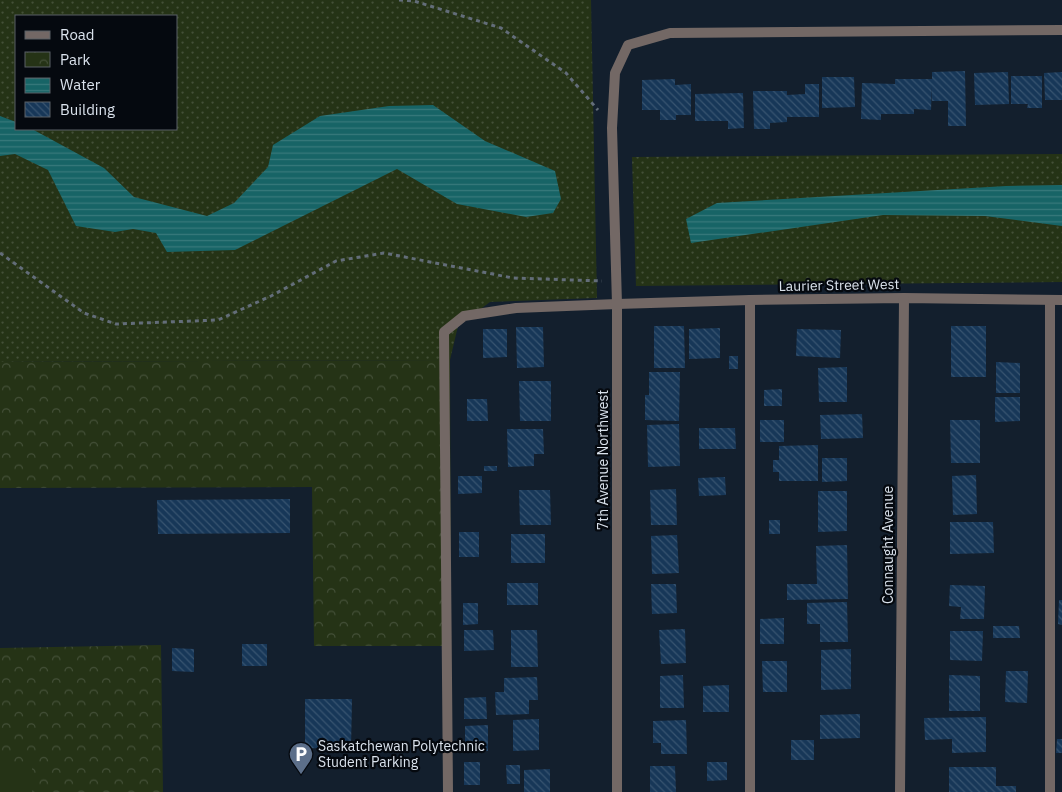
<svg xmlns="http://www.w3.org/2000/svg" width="1062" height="792" viewBox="0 0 1062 792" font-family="'IBM Plex Sans',sans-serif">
<defs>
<pattern id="grass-dots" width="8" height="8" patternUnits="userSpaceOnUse" patternTransform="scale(1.25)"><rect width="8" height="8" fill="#253316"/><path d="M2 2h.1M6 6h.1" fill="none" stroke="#445038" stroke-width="1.8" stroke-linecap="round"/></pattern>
<pattern id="park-crowns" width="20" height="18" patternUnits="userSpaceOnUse" patternTransform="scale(1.25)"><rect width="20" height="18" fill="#253316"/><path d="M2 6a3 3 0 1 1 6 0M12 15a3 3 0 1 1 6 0" fill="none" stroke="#445038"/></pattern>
<pattern id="water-rules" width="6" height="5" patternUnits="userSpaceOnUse" patternTransform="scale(1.25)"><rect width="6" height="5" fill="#176466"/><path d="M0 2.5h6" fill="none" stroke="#387a7c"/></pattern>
<pattern id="building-back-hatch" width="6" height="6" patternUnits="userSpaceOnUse" patternTransform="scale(1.25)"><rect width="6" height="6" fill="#173758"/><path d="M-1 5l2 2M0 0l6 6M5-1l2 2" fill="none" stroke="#385470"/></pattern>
</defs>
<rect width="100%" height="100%" fill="#131f2d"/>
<g fill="url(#grass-dots)" fill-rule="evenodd">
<path d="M0,0H591L597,298L490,302L458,326L450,360L0,362ZM16,16H176V129H16Z"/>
<polygon points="1062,154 1062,282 636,286 632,157"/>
</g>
<g fill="url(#park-crowns)">
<polygon points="450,360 451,646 314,646 312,487 0,488 0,362"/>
<polygon points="161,645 163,792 0,792 0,648"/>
</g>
<rect fill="#253316" x="0" y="762" width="32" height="30"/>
<g fill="url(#water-rules)">
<polygon points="433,105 485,141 555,171 561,199 553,213 526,217 457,204 397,169 235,250 167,252 156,233 133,229 115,232 76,226 48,170 15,154 0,156 0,116 16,122 16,129 32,129 104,168 134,197 207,216 234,203 268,167 273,145 320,116 389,106"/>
<polygon points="1062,185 1062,226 985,216 883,215 691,243 686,219 717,203 1006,186"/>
</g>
<g fill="url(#building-back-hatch)">
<polygon points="965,71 966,126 948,126 948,101 932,101 932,86 931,110 914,109 914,114 881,114 881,120 861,119 862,83 895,84 895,79 932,79 932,72"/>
<polygon points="1008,72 1009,104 975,105 974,73"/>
<polygon points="1062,72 1062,100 1045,100 1044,73"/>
<polygon points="1011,76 1042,76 1042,108 1027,108 1028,104 1011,104"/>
<polygon points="822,77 854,77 855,107 822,108"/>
<polygon points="675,79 675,85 691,84 691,115 676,115 676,120 660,120 660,110 642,110 642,80"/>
<polygon points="805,84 819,84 819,117 787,117 787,122 770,123 770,129 754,129 753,91 787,91 787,95 805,94"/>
<polygon points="743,93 744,128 728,129 728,121 695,121 695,94"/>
<polygon points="654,326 684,326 685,368 654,368"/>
<rect x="951" y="326" width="35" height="51"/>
<polygon points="516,327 543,327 544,367 517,368"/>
<polygon points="720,328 720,358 689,359 689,329"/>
<polygon points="483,329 507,329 507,357 483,358"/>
<polygon points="797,329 841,330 840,358 796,356"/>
<rect x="729" y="356" width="9" height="13"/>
<polygon points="996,362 1020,363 1020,393 996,393"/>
<polygon points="847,367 847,402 819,402 818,368"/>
<polygon points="649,372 680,372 679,421 645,420 645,395 649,395"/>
<polygon points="519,381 551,381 551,421 520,421"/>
<polygon points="782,389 782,406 764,406 764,390"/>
<polygon points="995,397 1020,397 1020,421 995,422"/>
<polygon points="467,399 487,399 488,421 467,421"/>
<polygon points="862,414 863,438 821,439 820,415"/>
<rect x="760" y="420" width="24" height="22"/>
<polygon points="950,420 980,420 980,463 951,463"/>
<polygon points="679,424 680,466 648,467 647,425"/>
<polygon points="699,428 735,428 736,449 699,449"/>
<polygon points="507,429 543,429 544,454 534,454 534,466 508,467"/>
<polygon points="818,445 818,481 779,481 779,472 773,472 773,460 779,460 779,446"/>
<polygon points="822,458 847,458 847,481 822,482"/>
<rect x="484" y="466" width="13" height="5"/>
<polygon points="976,475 977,514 953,515 952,476"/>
<polygon points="458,476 482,476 482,493 458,494"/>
<polygon points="725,477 726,495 699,496 698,478"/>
<polygon points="676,489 677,525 651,525 650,490"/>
<polygon points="519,490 550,490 551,525 520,525"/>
<polygon points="818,491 847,491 847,531 818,532"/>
<polygon points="290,499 290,533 158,534 157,500"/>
<rect x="769" y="520" width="11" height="14"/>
<polygon points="950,522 993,522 994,553 950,554"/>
<rect x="459" y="532" width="20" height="25"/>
<rect x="511" y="534" width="34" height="29"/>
<polygon points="677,535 679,573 652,574 651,536"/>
<polygon points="847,545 848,599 787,600 787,584 817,584 816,546"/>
<rect x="507" y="583" width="31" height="22"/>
<polygon points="651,584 676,584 677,613 652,614"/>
<polygon points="950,585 985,586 984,619 960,619 961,607 949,606"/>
<polygon points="1059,600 1062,600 1062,625 1058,624"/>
<polygon points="847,602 848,642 820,642 820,624 807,624 807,603"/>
<polygon points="463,603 478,603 478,624 463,625"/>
<polygon points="784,618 784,644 760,644 760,619"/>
<polygon points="993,626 1019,626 1020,638 993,638"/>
<polygon points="685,629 686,663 661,664 659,630"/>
<polygon points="464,630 493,630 494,650 464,651"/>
<polygon points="511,630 537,630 538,667 511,667"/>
<polygon points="950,631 983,631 982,661 950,660"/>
<rect x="242" y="644" width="25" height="22"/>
<polygon points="172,648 194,649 194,672 172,671"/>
<polygon points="851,649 851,689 821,690 821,650"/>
<polygon points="762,661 787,661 787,692 763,692"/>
<polygon points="1006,671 1028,671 1027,703 1005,702"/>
<polygon points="683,675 684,708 660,708 660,676"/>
<polygon points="949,675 980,676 980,711 949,711"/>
<polygon points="537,677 538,700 529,700 529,714 496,715 495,692 504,692 504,678"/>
<polygon points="729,685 729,712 703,712 703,686"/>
<polygon points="486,697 487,719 464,719 464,698"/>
<polygon points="305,699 352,699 351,749 305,748"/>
<polygon points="860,714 860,738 820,739 820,715"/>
<polygon points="986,717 986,752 952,753 952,739 925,740 924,718"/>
<polygon points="539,719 539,750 513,751 513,720"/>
<polygon points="686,720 687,754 661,754 661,743 653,743 653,721"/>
<polygon points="488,725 488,751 465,751 465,726"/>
<polygon points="1057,739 1062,739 1062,753 1056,753"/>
<rect x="791" y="740" width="23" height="20"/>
<rect x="464" y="762" width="16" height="23"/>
<polygon points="707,762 727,762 727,780 707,781"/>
<polygon points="506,765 520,765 520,784 507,784"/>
<polygon points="650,766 675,766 676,792 650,792"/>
<polygon points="949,767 996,767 996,786 1016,786 1016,792 949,792"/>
<polygon points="550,769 550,792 524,792 524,770"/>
</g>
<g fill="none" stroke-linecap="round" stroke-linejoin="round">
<g stroke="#636d79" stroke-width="3" stroke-dasharray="4 4" stroke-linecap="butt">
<polyline points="399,0 414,1 501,28 566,73 598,110"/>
<polyline points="0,253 84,313 116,324 218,320 271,296 336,261 384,253 513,278 602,281"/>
</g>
<g stroke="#736865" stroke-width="10">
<polyline points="750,300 750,792"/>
<polyline points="448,792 444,332 464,316 516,308 617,304"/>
<polyline points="1050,792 1050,300"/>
</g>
<g stroke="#736865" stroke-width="10">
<polyline points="617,304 750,300 904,298 1062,300"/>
<polyline points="617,792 617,304 612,128 615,73 628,45 670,33 1062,30"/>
<polyline points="900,792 904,298"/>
</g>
</g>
<defs>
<g id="parking-pin" transform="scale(1.25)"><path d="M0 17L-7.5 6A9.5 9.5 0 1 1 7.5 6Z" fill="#5c6f8a" stroke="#05090f"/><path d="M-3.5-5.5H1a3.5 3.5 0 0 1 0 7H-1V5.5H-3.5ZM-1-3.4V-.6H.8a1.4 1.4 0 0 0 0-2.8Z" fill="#fff"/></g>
</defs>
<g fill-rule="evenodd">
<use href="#parking-pin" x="301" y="754"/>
</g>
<g text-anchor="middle" stroke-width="4.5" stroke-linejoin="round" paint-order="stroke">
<g font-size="14" fill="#dae2ec" stroke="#05090f">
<text transform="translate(839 285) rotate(-1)" y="5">Laurier Street West</text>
<text transform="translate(603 460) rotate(-90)" y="5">7th Avenue Northwest</text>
<text transform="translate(888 545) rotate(-90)" y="5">Connaught Avenue</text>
</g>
<g font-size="14" fill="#dae2ec" stroke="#05090f" text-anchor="start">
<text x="318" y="751">Saskatchewan Polytechnic<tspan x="318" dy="16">Student Parking</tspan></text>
</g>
</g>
<rect x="15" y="15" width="162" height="115" fill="#05090f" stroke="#5a6067"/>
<rect x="25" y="31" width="25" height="8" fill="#736865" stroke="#5a6067"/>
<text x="60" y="40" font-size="15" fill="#dae2ec">Road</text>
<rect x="25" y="52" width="25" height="15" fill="url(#park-crowns)" stroke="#5a6067"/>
<text x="60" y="65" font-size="15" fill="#dae2ec">Park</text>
<rect x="25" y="78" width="25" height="15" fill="url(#water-rules)" stroke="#5a6067"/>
<text x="60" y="90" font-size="15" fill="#dae2ec">Water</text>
<rect x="25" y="102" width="25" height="15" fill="url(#building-back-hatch)" stroke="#5a6067"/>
<text x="60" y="115" font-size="15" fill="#dae2ec">Building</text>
</svg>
